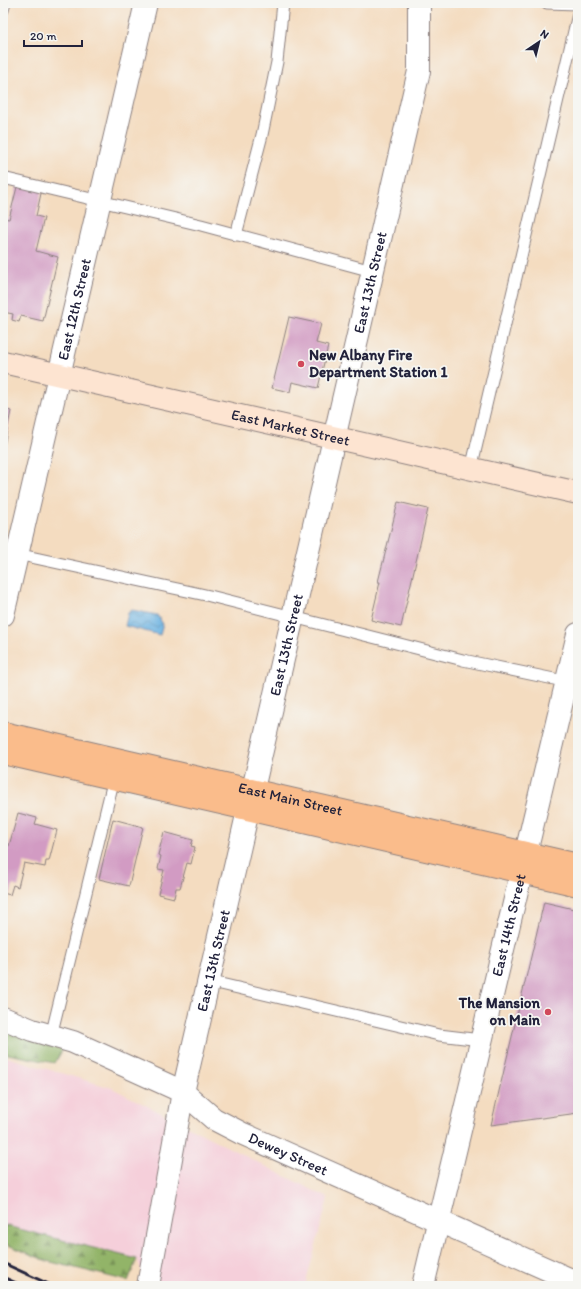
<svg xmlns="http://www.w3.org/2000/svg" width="581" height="1289" viewBox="0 0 581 1289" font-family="Itim,sans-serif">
<defs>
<pattern id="forest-firs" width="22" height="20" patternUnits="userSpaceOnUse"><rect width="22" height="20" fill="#92b468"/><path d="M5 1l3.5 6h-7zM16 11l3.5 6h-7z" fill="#779257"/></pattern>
<pattern id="water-waves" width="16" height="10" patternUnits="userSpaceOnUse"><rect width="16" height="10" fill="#69b1e1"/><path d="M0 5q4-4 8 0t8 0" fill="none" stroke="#5690b8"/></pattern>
</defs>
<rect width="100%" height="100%" fill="#f6f6f2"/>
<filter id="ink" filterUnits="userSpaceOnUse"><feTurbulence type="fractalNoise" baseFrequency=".025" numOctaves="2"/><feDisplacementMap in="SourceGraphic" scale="8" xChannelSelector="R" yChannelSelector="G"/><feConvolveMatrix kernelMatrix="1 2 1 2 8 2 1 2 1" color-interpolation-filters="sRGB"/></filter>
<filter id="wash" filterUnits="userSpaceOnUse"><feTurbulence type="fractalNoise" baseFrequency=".012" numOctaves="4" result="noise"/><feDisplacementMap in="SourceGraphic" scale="16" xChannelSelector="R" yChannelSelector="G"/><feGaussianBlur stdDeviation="0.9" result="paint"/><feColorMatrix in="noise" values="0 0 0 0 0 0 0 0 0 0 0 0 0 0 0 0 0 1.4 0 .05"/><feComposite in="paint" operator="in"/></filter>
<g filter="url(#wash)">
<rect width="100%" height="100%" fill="#f4dcc0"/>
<polygon fill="#f5cfda" points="3,1056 112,1088 328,1198 305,1286 148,1286 137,1259 3,1225"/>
<g fill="url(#forest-firs)" stroke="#5a6b52">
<polygon points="3,1025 63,1049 55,1063 3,1053"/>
<polygon points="3,1225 137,1259 128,1281 47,1261 3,1243"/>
</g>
<polygon fill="url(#water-waves)" stroke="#466a8e" points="132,610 157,615 163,624 160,635 125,626 128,613"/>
<g id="blocks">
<g fill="#d29bc3">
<polygon points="18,183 42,189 36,216 44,218 36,251 58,257 43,321 21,316 19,322 12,320 13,314 3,312 3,218 9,219"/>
<polygon points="289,317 321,324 316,343 328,346 318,388 292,382 290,392 272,388"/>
<polygon points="3,409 11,411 4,446 3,445"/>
<polygon points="398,502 428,509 401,627 371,620 380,582 378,582"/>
<polygon points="18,813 37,818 35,824 57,830 49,861 46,861 45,867 24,863 18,887 13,885 10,895 3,893 3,845 9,846"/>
<polygon points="113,819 143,827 129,886 99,879"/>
<polygon points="164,832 193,840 191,846 195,847 191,864 187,863 180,888 176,888 174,898 158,894 164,870 158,869 161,856 158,855"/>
<polygon points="544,902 578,910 578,1113 491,1125"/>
</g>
</g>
</g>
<g filter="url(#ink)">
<use href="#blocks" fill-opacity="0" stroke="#8b7f7e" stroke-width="1"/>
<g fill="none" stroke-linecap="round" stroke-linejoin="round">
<g stroke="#8b7f7e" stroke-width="13">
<g id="lane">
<polyline points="547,3 578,4"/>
<polyline points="3,10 5,3"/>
<polyline points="3,178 201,225 372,271"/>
<polyline points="236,235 262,135 277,62 283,3"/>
<polyline points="471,469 578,14"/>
<polyline points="3,551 210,596 463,660 578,684"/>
<polyline points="208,981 439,1035 481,1040"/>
<polyline points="51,1036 114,778"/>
</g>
</g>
<g stroke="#8b7f7e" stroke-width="24">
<g id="street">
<path id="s1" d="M3,615L146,3"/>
<path id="s2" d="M3,1018L32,1030L73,1042L183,1092L214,1119L241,1133L578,1283"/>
<path id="s3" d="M148,1286L183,1092L419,71V3"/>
<path id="s4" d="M423,1286L578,634"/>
</g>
</g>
<g stroke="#8b7f7e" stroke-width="24">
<g id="secondary">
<path id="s5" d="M3,362L578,493"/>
</g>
</g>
<g stroke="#8b7f7e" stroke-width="24">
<g id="primary">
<path id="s6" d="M3,733L578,865"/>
<polyline points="3,753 578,885"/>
</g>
</g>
<use href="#lane" stroke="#fff" stroke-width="11"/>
<use href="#street" stroke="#fff" stroke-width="22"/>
<use href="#secondary" stroke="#fde4d1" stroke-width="22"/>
<use href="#primary" stroke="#fabc8b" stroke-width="22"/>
<g stroke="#22223b" stroke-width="3">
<polyline points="3,1263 53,1286"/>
<polyline points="3,1277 23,1286"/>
</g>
</g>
</g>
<g fill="#d1495b" stroke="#f6f6f2" stroke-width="1.5">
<circle cx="301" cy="364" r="4"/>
<circle cx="548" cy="1012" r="4"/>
</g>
<g text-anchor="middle" stroke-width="3.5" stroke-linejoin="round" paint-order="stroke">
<g font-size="15" fill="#22223b" stroke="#f6f6f2">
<text dy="5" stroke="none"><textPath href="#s3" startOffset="1028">East 13th Street</textPath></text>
<text dy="5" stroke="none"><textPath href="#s1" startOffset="314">East 12th Street</textPath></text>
<text dy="5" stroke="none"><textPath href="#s5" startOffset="295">East Market Street</textPath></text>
<text dy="5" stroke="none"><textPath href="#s3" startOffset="656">East 13th Street</textPath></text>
<text dy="5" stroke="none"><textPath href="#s6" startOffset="295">East Main Street</textPath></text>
<text dy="5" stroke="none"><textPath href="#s4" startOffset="371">East 14th Street</textPath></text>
<text dy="5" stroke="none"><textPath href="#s3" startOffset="332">East 13th Street</textPath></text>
<text dy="5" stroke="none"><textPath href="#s2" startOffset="318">Dewey Street</textPath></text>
</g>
<g font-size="15" font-weight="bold" fill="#22223b" stroke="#f6f6f2" text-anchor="start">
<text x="309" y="360">New Albany Fire<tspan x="309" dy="17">Department Station 1</tspan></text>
<text x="540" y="1008" text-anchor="end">The Mansion<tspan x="540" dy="17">on Main</tspan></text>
</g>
</g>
<rect width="581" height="1289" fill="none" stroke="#f6f6f2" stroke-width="16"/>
<g transform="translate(539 42) rotate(35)" stroke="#f6f6f2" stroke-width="3" paint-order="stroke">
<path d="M0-3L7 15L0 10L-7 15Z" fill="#22223b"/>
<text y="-6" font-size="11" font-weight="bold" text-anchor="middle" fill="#22223b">N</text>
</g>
<path d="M24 40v6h58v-6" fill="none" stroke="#22223b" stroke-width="2"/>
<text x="30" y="40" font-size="12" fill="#22223b" stroke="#f6f6f2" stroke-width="3" paint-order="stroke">20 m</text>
</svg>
